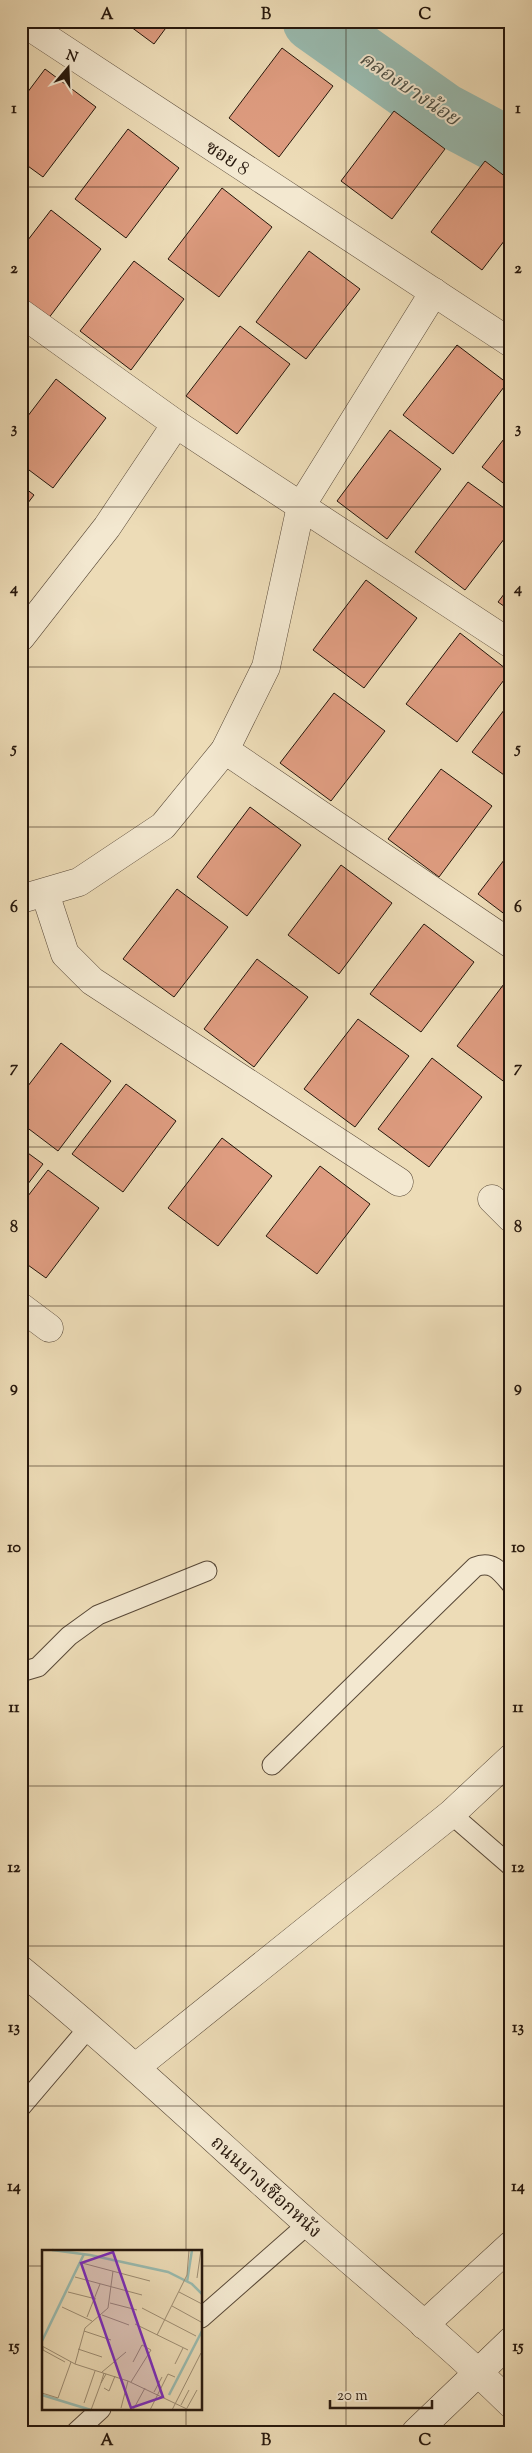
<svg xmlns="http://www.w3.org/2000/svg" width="532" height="2453" viewBox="0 0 532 2453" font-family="'Sorts Mill Goudy','Noto Serif Thai',serif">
<rect width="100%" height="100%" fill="#eddcb7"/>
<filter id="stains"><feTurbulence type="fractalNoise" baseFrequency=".004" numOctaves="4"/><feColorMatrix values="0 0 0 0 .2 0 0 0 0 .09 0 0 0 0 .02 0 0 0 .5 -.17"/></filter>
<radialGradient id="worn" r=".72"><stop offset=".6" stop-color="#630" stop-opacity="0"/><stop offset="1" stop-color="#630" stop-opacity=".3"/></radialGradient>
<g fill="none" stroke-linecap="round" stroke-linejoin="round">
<polyline stroke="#99bbb0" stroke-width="61" points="313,21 443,113 511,149"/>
</g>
<g fill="#de9c80" stroke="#26170c">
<polygon points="123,21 171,21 154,44"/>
<polygon points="282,48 333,86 279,157 229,118"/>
<polygon points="45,69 96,107 43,177 21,161 21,101"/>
<polygon points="394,111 445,149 392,219 341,181"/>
<polygon points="128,129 179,168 126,238 75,199"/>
<polygon points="485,161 511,181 511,232 482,270 431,232"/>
<polygon points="222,188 272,227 219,297 168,259"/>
<polygon points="51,210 101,249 48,319 21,299 21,249"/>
<polygon points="309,251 360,289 306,359 256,322"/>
<polygon points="134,261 184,299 131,370 80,331"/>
<polygon points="240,326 290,364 237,434 186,396"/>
<polygon points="457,345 507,383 453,454 403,415"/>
<polygon points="56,379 106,418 53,488 21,464 21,425"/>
<polygon points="390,430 441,469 387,539 337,501"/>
<polygon points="511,430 511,489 482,467"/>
<polygon points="468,482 511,513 511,530 465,590 415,552"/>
<polygon points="21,485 34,495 21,512"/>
<polygon points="366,580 417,618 364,688 313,650"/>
<polygon points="511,585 511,611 498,602"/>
<polygon points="460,633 510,672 457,742 406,704"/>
<polygon points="334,693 385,731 331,801 280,763"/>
<polygon points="511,701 511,780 472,752"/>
<polygon points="441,769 492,806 439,877 388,839"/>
<polygon points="250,807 301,845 247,916 197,877"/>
<polygon points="511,851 511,919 478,894"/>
<polygon points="341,865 392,903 339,974 288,935"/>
<polygon points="177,889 228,927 174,997 123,959"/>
<polygon points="424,924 474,962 421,1032 370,994"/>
<polygon points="257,959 308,997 254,1067 204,1029"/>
<polygon points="510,976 511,1080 507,1084 457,1046"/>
<polygon points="358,1019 409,1056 355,1127 304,1089"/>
<polygon points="61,1043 111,1081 58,1151 21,1123 21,1095"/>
<polygon points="432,1058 482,1097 429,1167 378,1129"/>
<polygon points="126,1084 176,1121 123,1192 72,1154"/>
<polygon points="222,1138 272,1176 218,1246 168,1208"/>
<polygon points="21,1148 43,1164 21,1193"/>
<polygon points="320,1166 370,1204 317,1274 266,1236"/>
<polygon points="48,1170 99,1208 46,1278 21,1260 21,1205"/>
</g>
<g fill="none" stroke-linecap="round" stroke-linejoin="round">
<g stroke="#584837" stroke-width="21">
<g id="service">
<polyline points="21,1672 38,1667 69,1636 98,1615 207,1571"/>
<path d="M272,1765L475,1567C492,1560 500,1571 511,1584"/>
<polyline points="451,1814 511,1866"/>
<polyline points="21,2107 90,2026"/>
<polyline points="201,2318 308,2224"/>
<polyline points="76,2432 101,2409"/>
</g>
</g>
<g stroke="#584837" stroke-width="29">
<g id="minor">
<polyline points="21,21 511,343"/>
<polyline points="21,313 176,424 511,644"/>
<polyline points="21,637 107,527 176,424"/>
<polyline points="225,750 511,944"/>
<polyline points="45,893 65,954 92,981 399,1182"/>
<polyline points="21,899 79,882 163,826 225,750 266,667 301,506 434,292"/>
<polyline points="492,1199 511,1218"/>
<polyline points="21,1307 49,1328"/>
<polyline points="136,2067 451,1814 511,1758"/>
<polyline points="424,2325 511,2245"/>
<polyline points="416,2432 511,2341"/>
</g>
</g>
<g stroke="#584837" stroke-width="29">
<path id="tertiary" d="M21,1970C120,2051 212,2138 307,2223C375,2283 446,2340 511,2404"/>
</g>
<use href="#service" stroke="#f3e8d0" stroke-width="19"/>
<use href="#minor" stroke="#f3e8d0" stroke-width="28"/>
<use href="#tertiary" stroke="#f3e8d0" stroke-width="28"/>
</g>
<path fill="none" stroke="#26170c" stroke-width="1" stroke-opacity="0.55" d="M186,21V2252M346,21V2432M21,187H511M21,347H511M21,507H511M21,667H511M21,827H511M21,987H511M21,1147H511M21,1306H511M21,1466H511M21,1626H511M21,1786H511M21,1946H511M21,2106H511M21,2266H44M201,2266H511M186,2409V2432"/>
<g text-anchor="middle" stroke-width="4" stroke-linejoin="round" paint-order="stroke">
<g font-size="19" fill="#26170c" stroke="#f3e8d0">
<text transform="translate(228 157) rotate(33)" y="7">ซอย 8</text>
<text transform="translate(267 2186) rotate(42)" y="7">ถนนบางเชือกหนัง</text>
</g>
<g font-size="20" font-style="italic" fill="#4e5045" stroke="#f3e8d0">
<text transform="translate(410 88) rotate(34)" y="7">คลองบางน้อย</text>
</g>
</g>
<g transform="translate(42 2250)">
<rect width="160" height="160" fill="#eddcb7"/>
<path fill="none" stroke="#99bbb0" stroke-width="2.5" d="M10,0L48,5L126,22L150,34L160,44M145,32L150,0M0,91L42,4M0,145L49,160M127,145L160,81"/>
<path fill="none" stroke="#9d8d73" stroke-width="1" d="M40,13L108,31M33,27L100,45M155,28L159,0M26,42L54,49M137,42L160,54M68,53L95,60M130,56L159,72M20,57L50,71M100,58L154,86M60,65L87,75M45,67L58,34M93,74L146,100M42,81L69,90M115,85L145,25L147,0M0,96L33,114L86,131L147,160M1,97V100L23,112M36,99L60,107M33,114L43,78L66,58L71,21M133,114L141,98M60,122L84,102M62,123L59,133L64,124M89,132L109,100L100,95L91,112M62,138L67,141L73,126M112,142L120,127M0,143L16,148L29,112M42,153L53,121M139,155L147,140M79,158L86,131M145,158L155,140M49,160L59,133M91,160L103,138M108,160L126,124L133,127M130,160L159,103"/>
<path fill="#7b2cbf" fill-opacity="0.15" stroke="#7b2cbf" stroke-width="2.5" d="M71,2L121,147L89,158L39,13Z"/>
<rect width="160" height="160" fill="none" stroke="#26170c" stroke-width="2.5"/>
</g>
<rect width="532" height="2453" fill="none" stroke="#eddcb7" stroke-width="55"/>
<g transform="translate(68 68) rotate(19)" stroke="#f3e8d0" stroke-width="4" paint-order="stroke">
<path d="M0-4L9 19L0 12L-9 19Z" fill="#26170c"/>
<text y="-8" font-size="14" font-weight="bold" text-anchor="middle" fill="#26170c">N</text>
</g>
<path d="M330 2400v8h102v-8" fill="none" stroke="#26170c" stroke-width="2.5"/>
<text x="337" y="2400" font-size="15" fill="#26170c" stroke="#f3e8d0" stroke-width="4" paint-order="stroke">20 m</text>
<rect x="28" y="28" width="476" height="2398" fill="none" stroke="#26170c" stroke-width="2"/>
<g font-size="16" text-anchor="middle" font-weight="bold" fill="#26170c">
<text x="107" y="19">A</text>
<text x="266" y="19">B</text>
<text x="425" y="19">C</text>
<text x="14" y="113">1</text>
<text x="518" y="113">1</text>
<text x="14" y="273">2</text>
<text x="518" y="273">2</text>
<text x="14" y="433">3</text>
<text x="518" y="433">3</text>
<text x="14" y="593">4</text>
<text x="518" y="593">4</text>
<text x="14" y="753">5</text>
<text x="518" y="753">5</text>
<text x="14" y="912">6</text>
<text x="518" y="912">6</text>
<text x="14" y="1072">7</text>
<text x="518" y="1072">7</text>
<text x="14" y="1232">8</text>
<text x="518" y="1232">8</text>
<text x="14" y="1392">9</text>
<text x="518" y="1392">9</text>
<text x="14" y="1552">10</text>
<text x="518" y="1552">10</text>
<text x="14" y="1712">11</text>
<text x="518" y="1712">11</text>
<text x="14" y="1872">12</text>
<text x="518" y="1872">12</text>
<text x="14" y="2032">13</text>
<text x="518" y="2032">13</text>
<text x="14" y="2191">14</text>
<text x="518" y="2191">14</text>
<text x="14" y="2351">15</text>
<text x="518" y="2351">15</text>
<text x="107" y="2445">A</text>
<text x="266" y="2445">B</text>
<text x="425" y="2445">C</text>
</g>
<rect width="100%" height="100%" filter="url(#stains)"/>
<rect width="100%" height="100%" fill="url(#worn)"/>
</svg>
